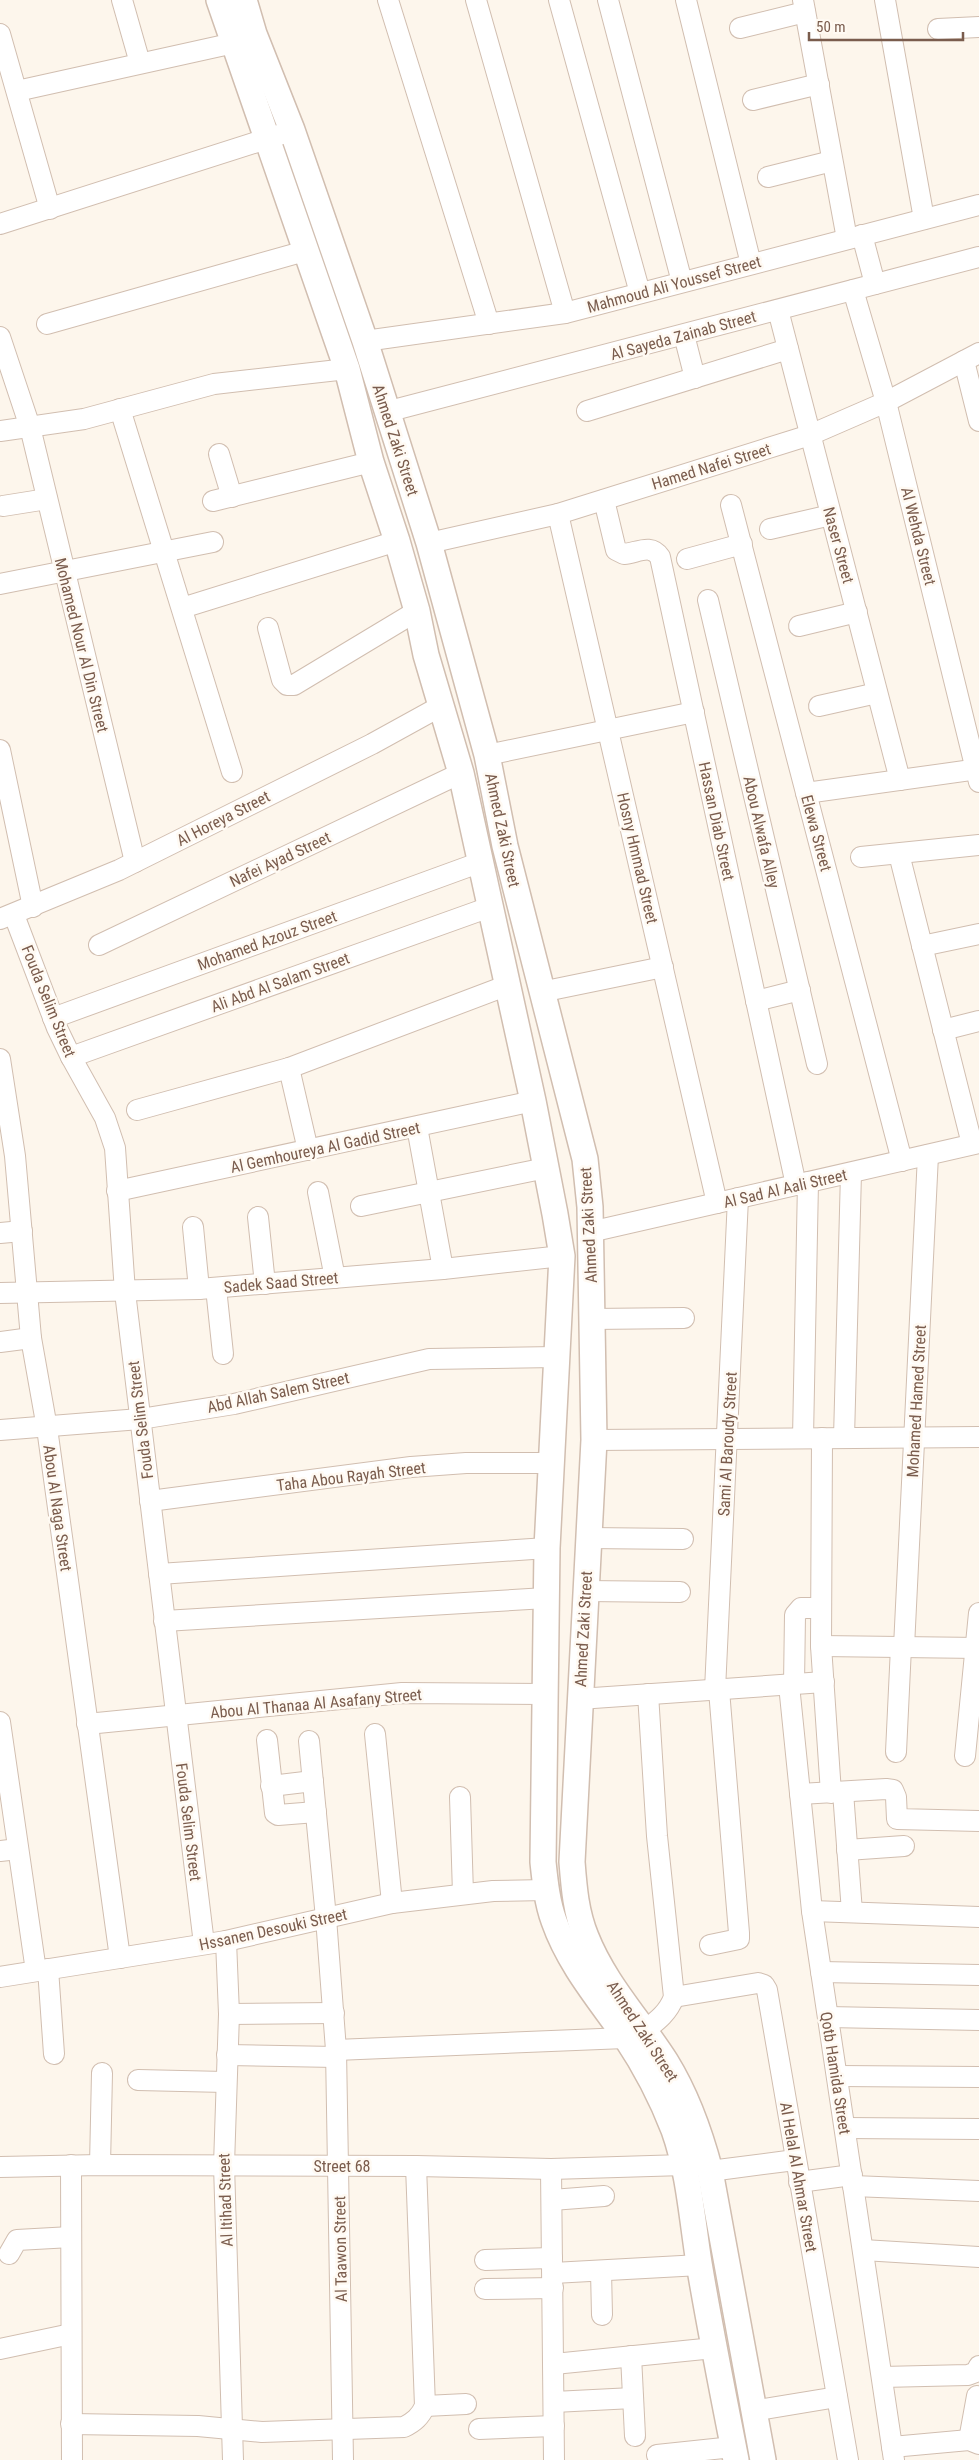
<svg xmlns="http://www.w3.org/2000/svg" width="979" height="2460" viewBox="0 0 979 2460" font-family="'Roboto Condensed',sans-serif">
<rect width="100%" height="100%" fill="#fdf6ec"/>
<g fill="none" stroke-linecap="round" stroke-linejoin="round">
<g stroke="#d1beb0" stroke-width="22">
<g id="minor">
<polyline points="122,0 140,63"/>
<polyline points="388,0 489,324"/>
<polyline points="476,0 565,313"/>
<polyline points="559,0 640,293"/>
<polyline points="608,0 682,282"/>
<polyline points="686,0 751,264"/>
<polyline points="803,0 847,239"/>
<polyline points="885,0 924,219"/>
<polyline points="740,28 805,12"/>
<polyline points="938,29 979,27"/>
<polyline points="0,34 50,209"/>
<polyline points="17,91 234,43"/>
<polyline points="753,100 819,84"/>
<polyline points="768,177 832,161"/>
<polyline points="0,224 282,134"/>
<polyline points="862,235 875,284"/>
<polyline points="853,290 886,402 979,782"/>
<polyline points="778,310 900,780"/>
<polyline points="47,324 305,251"/>
<polyline points="684,335 695,378"/>
<polyline points="0,337 30,427 135,862"/>
<polyline points="365,341 565,313 979,205"/>
<polyline points="964,361 979,421"/>
<polyline points="120,409 232,772"/>
<polyline points="587,411 788,349"/>
<polyline points="386,412 979,257"/>
<polyline points="0,431 84,419 214,384 347,369"/>
<polyline points="219,454 232,497"/>
<path d="M604,500L616,550L624,554C637,553 651,543 660,557L796,1185"/>
<polyline points="213,501 371,462"/>
<polyline points="731,505 902,1161"/>
<polyline points="3,506 47,499"/>
<polyline points="558,514 717,1203"/>
<polyline points="770,529 831,515"/>
<polyline points="429,543 558,514 810,435 886,402 979,353"/>
<polyline points="687,559 742,544"/>
<polyline points="0,584 213,542"/>
<polyline points="708,600 817,1064"/>
<polyline points="182,608 397,541"/>
<polyline points="799,626 857,612"/>
<polyline points="268,628 282,680 287,685 294,685 417,611"/>
<polyline points="819,706 877,693"/>
<polyline points="0,750 33,907"/>
<polyline points="487,755 694,712"/>
<polyline points="806,793 979,769"/>
<polyline points="899,854 972,1144"/>
<polyline points="861,857 979,845"/>
<polyline points="14,915 57,1028 71,1057 105,1118 115,1148 125,1292 204,1944"/>
<polyline points="0,919 119,870 372,744 441,706"/>
<polyline points="99,945 461,773"/>
<polyline points="922,946 979,934"/>
<polyline points="541,992 663,967"/>
<polyline points="756,1001 800,990"/>
<polyline points="53,1018 481,862"/>
<polyline points="943,1030 979,1021"/>
<polyline points="71,1057 490,907"/>
<polyline points="0,1059 15,1156 31,1338 47,1428 120,1958"/>
<polyline points="289,1068 308,1150"/>
<polyline points="137,1110 289,1068 508,985"/>
<polyline points="417,1127 443,1269"/>
<polyline points="117,1191 533,1101"/>
<polyline points="318,1192 335,1278"/>
<polyline points="361,1206 546,1168"/>
<polyline points="258,1217 265,1284"/>
<polyline points="193,1227 199,1289"/>
<polyline points="590,1232 979,1143"/>
<polyline points="0,1233 22,1231"/>
<polyline points="216,1288 223,1354"/>
<polyline points="0,1293 199,1289 443,1269 562,1256"/>
<polyline points="592,1319 684,1318"/>
<polyline points="0,1342 31,1338"/>
<polyline points="0,1430 140,1419 234,1404 429,1359 556,1357"/>
<polyline points="803,1438 808,1182"/>
<polyline points="822,1438 821,1646 831,1793"/>
<polyline points="844,1438 851,1173"/>
<polyline points="594,1440 979,1437"/>
<polyline points="150,1501 411,1467 466,1463 552,1463"/>
<polyline points="588,1538 683,1539"/>
<polyline points="159,1574 547,1548"/>
<polyline points="585,1591 680,1592"/>
<polyline points="164,1621 546,1598"/>
<polyline points="821,1646 979,1648"/>
<polyline points="904,1647 928,1155"/>
<polyline points="794,1684 795,1615 801,1608 821,1608"/>
<polyline points="789,1685 812,1911 894,2460"/>
<polyline points="715,1690 738,1198"/>
<polyline points="579,1699 824,1682"/>
<polyline points="0,1722 36,1971"/>
<polyline points="87,1724 402,1693 545,1694"/>
<polyline points="375,1734 392,1903"/>
<polyline points="267,1740 275,1813 278,1815 316,1812"/>
<polyline points="309,1741 326,1918 336,2050 343,2460"/>
<polyline points="896,1752 901,1647"/>
<polyline points="965,1756 979,1613"/>
<polyline points="271,1786 313,1781"/>
<polyline points="843,1792 852,1912"/>
<polyline points="800,1794 886,1789 893,1790 896,1797 897,1819 979,1821"/>
<polyline points="460,1797 463,1894"/>
<polyline points="847,1850 904,1846"/>
<polyline points="0,1851 18,1849"/>
<polyline points="812,1911 979,1917"/>
<polyline points="226,1941 229,2014 224,2165 233,2460"/>
<polyline points="710,1945 739,1939 739,1933 719,1690"/>
<polyline points="48,1969 54,2054"/>
<polyline points="821,1972 979,1975"/>
<polyline points="0,1977 226,1941 392,1903 493,1891 546,1890"/>
<polyline points="674,1997 758,1983 764,1985 767,1990 848,2460"/>
<polyline points="229,2014 334,2013"/>
<polyline points="828,2017 979,2020"/>
<path d="M644,2031C657,2021 668,2013 674,1997L657,1836L648,1694"/>
<polyline points="336,2050 625,2038"/>
<polyline points="227,2055 336,2057"/>
<polyline points="837,2076 979,2077"/>
<polyline points="138,2080 225,2082"/>
<polyline points="845,2128 979,2129"/>
<polyline points="71,2165 72,2460"/>
<polyline points="100,2165 102,2073"/>
<polyline points="0,2167 100,2165 416,2166 551,2169 684,2165"/>
<polyline points="551,2169 554,2460"/>
<polyline points="710,2171 795,2160"/>
<polyline points="799,2182 852,2175"/>
<polyline points="853,2186 979,2191"/>
<polyline points="552,2200 604,2196"/>
<polyline points="863,2250 979,2257"/>
<polyline points="9,2254 17,2240 71,2237"/>
<polyline points="485,2260 552,2258"/>
<polyline points="601,2271 602,2315"/>
<polyline points="553,2273 700,2265"/>
<polyline points="485,2289 553,2288"/>
<polyline points="0,2349 71,2334"/>
<polyline points="631,2356 635,2436"/>
<polyline points="554,2364 714,2348"/>
<polyline points="882,2377 968,2375 976,2372 979,2366"/>
<polyline points="554,2402 633,2398"/>
<polyline points="425,2406 466,2404"/>
<polyline points="752,2411 837,2397"/>
<path d="M71,2424L198,2426L262,2432L404,2427C414,2422 420,2417 425,2406L416,2166"/>
<polyline points="479,2429 554,2426"/>
<polyline points="969,2440 977,2396"/>
<polyline points="892,2447 969,2440 979,2444"/>
<polyline points="657,2455 733,2447"/>
</g>
</g>
<g stroke="#d1beb0" stroke-width="28">
<g id="tertiary">
<path d="M219,0L347,369L371,462L397,541L417,611L426,655L461,773L533,1101L555,1214L562,1256L547,1548L543,1862C545,1881 547,1902 554,1921C569,1964 599,1999 625,2036C645,2066 661,2096 674,2130C689,2172 692,2219 699,2263C710,2329 723,2394 736,2460"/>
<path d="M244,0L254,34L292,130L365,341L429,543L487,755L505,846L585,1159L590,1207L594,1440L572,1862C574,1888 576,1913 586,1937C604,1983 640,2021 666,2062C687,2096 700,2133 710,2171L763,2460"/>
</g>
</g>
<use href="#minor" stroke="#fff" stroke-width="20"/>
<use href="#tertiary" stroke="#fff" stroke-width="25"/>
</g>
<g text-anchor="middle" stroke-width="5" stroke-linejoin="round" paint-order="stroke">
<g font-size="16" fill="#7a5c4d" stroke="#fffaf3">
<text transform="translate(674 284) rotate(-15)" y="6">Mahmoud Ali Youssef Street</text>
<text transform="translate(683 335) rotate(-15)" y="6">Al Sayeda Zainab Street</text>
<text transform="translate(396 440) rotate(72)" y="6">Ahmed Zaki Street</text>
<text transform="translate(711 466) rotate(-17)" y="6">Hamed Nafei Street</text>
<text transform="translate(919 536) rotate(76)" y="6">Al Wehda Street</text>
<text transform="translate(839 545) rotate(75)" y="6">Naser Street</text>
<text transform="translate(82 645) rotate(76)" y="6">Mohamed Nour Al Din Street</text>
<text transform="translate(223 818) rotate(-27)" y="6">Al Horeya Street</text>
<text transform="translate(717 821) rotate(78)" y="6">Hassan Diab Street</text>
<text transform="translate(503 830) rotate(78)" y="6">Ahmed Zaki Street</text>
<text transform="translate(762 832) rotate(77)" y="6">Abou Alwafa Alley</text>
<text transform="translate(817 833) rotate(75)" y="6">Elewa Street</text>
<text transform="translate(638 858) rotate(77)" y="6">Hosny Hmmad Street</text>
<text transform="translate(280 859) rotate(-25)" y="6">Nafei Ayad Street</text>
<text transform="translate(267 940) rotate(-20)" y="6">Mohamed Azouz Street</text>
<text transform="translate(280 982) rotate(-20)" y="6">Ali Abd Al Salam Street</text>
<text transform="translate(49 1001) rotate(68)" y="6">Fouda Selim Street</text>
<text transform="translate(325 1147) rotate(-12)" y="6">Al Gemhoureya Al Gadid Street</text>
<text transform="translate(785 1188) rotate(-13)" y="6">Al Sad Al Aali Street</text>
<text transform="translate(588 1225) rotate(-93)" y="6">Ahmed Zaki Street</text>
<text transform="translate(281 1282) rotate(-5)" y="6">Sadek Saad Street</text>
<text transform="translate(278 1392) rotate(-12)" y="6">Abd Allah Salem Street</text>
<text transform="translate(916 1401) rotate(-87)" y="6">Mohamed Hamed Street</text>
<text transform="translate(140 1420) rotate(-97)" y="6">Fouda Selim Street</text>
<text transform="translate(727 1444) rotate(-87)" y="6">Sami Al Baroudy Street</text>
<text transform="translate(351 1476) rotate(-7)" y="6">Taha Abou Rayah Street</text>
<text transform="translate(58 1508) rotate(82)" y="6">Abou Al Naga Street</text>
<text transform="translate(583 1629) rotate(-87)" y="6">Ahmed Zaki Street</text>
<text transform="translate(316 1703) rotate(-5)" y="6">Abou Al Thanaa Al Asafany Street</text>
<text transform="translate(189 1822) rotate(83)" y="6">Fouda Selim Street</text>
<text transform="translate(273 1929) rotate(-12)" y="6">Hssanen Desouki Street</text>
<text transform="translate(643 2031) rotate(57)" y="6">Ahmed Zaki Street</text>
<text transform="translate(836 2073) rotate(81)" y="6">Qotb Hamida Street</text>
<text x="342" y="2172">Street 68</text>
<text transform="translate(799 2177) rotate(80)" y="6">Al Helal Al Ahmar Street</text>
<text transform="translate(225 2200) rotate(-92)" y="6">Al Itihad Street</text>
<text transform="translate(340 2249) rotate(-91)" y="6">Al Taawon Street</text>
</g>
</g>
<path d="M809 32v8h154v-8" fill="none" stroke="#7a5c4d" stroke-width="2.5"/>
<text x="816" y="32" font-size="15" fill="#7a5c4d" stroke="#fffaf3" stroke-width="4" paint-order="stroke">50 m</text>
</svg>
